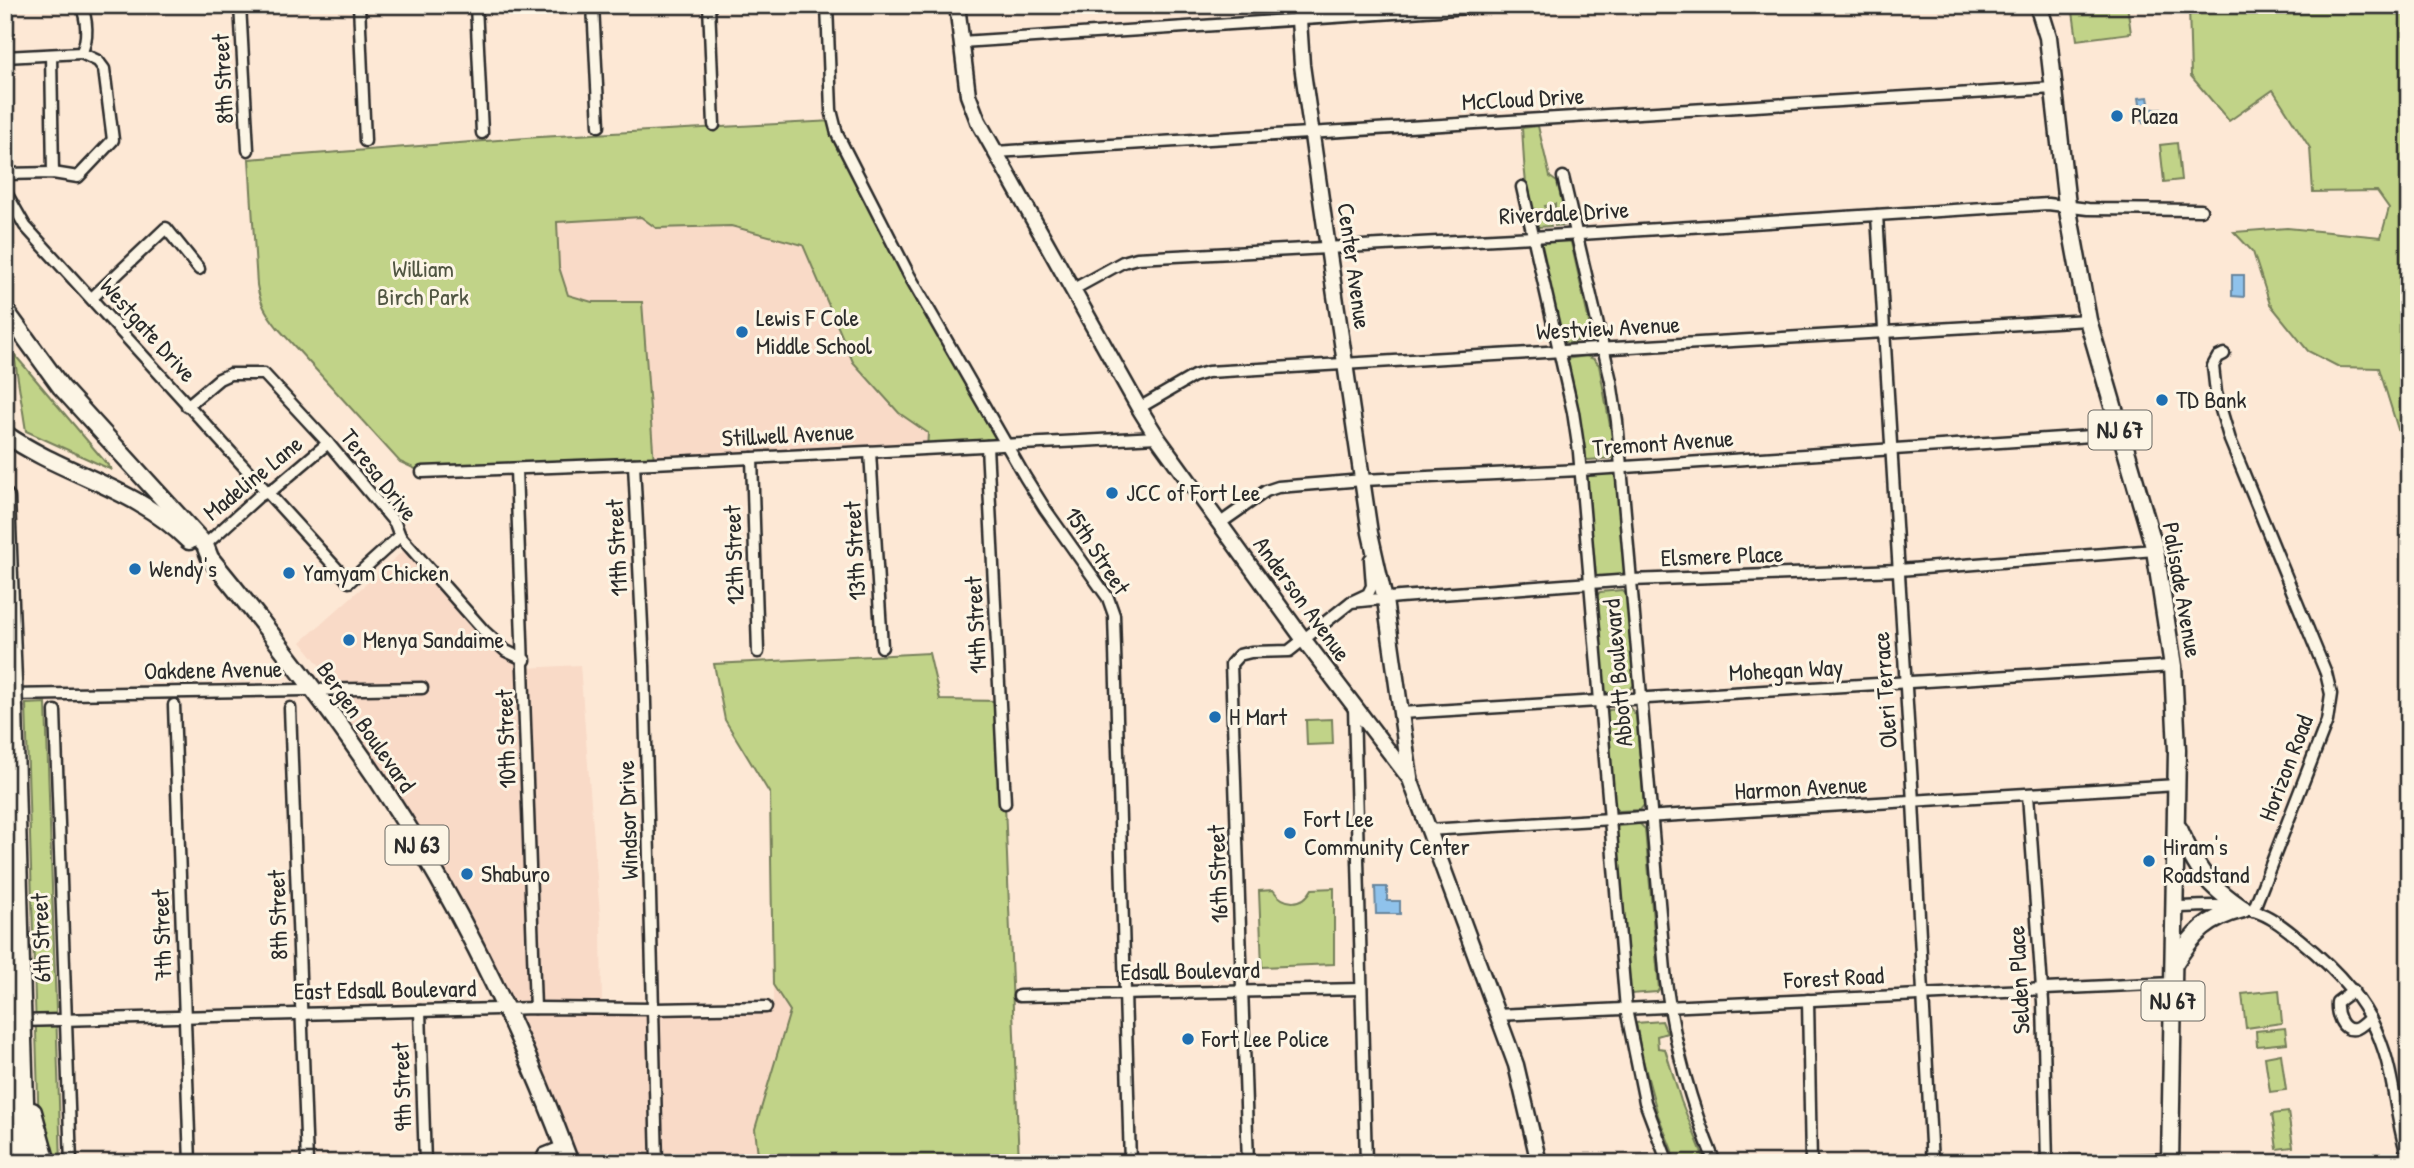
<svg xmlns="http://www.w3.org/2000/svg" width="2414" height="1168" viewBox="0 0 2414 1168" font-family="'Patrick Hand',sans-serif">
<rect width="100%" height="100%" fill="#fde8d5"/>
<filter id="ink" filterUnits="userSpaceOnUse"><feTurbulence type="fractalNoise" baseFrequency=".0143" numOctaves="2"/><feDisplacementMap in="SourceGraphic" scale="14" xChannelSelector="R" yChannelSelector="G"/><feConvolveMatrix kernelMatrix="1 2 1 2 8 2 1 2 1" color-interpolation-filters="sRGB"/></filter>
<g filter="url(#ink)">
<g fill="#f9dac7">
<polygon points="617,217 641,217 656,228 731,226 803,245 853,362 899,413 928,433 927,449 654,463 642,302 592,302 568,295 559,267 557,222"/>
<polygon points="413,542 486,629 525,660 525,668 580,665 601,927 602,1008 654,1009 650,1138 659,1008 773,1004 773,985 790,1011 755,1129 759,1163 570,1163 507,1009 355,746 328,676 301,642"/>
</g>
<g fill="#c1d388" stroke="#767f5a" stroke-width="2">
<polygon points="2127,5 2131,33 2077,40 2073,12"/>
<polygon points="2239,5 2409,5 2409,465 2379,368 2339,367 2308,351 2270,304 2253,252 2234,232 2287,228 2381,237 2389,208 2377,191 2313,192 2310,148 2273,90 2229,121 2191,76 2189,7"/>
<path d="M833,121L837,134L1007,445L927,449L928,433L899,413L853,362L803,245L731,226L656,228L641,217L557,222L559,267L568,295L592,302H642L654,463L422,472L400,462L277,327C266,313 260,303 257,285L249,159L539,137Z"/>
<path d="M1538,126L1550,177L1557,182L1567,221L1565,225L1555,226V204L1545,206L1551,226L1538,227C1524,204 1524,155 1522,128Z"/>
<polygon points="2177,143 2181,180 2164,182 2160,145"/>
<polygon points="1567,240 1571,242 1591,331 1588,339 1567,343 1562,340 1541,246 1543,241"/>
<polygon points="14,354 112,470 26,431"/>
<polygon points="1586,356 1594,359 1599,365 1615,453 1613,458 1588,460 1584,458 1566,359"/>
<polygon points="1614,473 1616,475 1625,571 1621,575 1597,576 1594,573 1586,476"/>
<polygon points="1622,590 1627,595 1634,685 1627,692 1608,693 1604,690 1596,597 1600,592"/>
<polygon points="929,653 940,700 1001,701 1019,1163 759,1163 755,1129 790,1011 773,985 770,794 725,720 714,664"/>
<polygon points="46,703 61,1163 40,1163 26,704"/>
<polygon points="1630,708 1636,715 1644,805 1640,810 1618,811 1613,805 1605,715 1609,710"/>
<polygon points="1332,719 1333,744 1307,745 1306,720"/>
<polygon points="1640,824 1645,829 1659,989 1657,992 1631,994 1615,829 1619,826"/>
<path d="M1334,888V964L1262,967L1259,891L1273,890C1284,906 1303,906 1312,889Z"/>
<polygon points="2279,990 2282,1023 2246,1028 2242,994"/>
<polygon points="1662,1021 1667,1033 1657,1036 1658,1048 1665,1049 1681,1101 1704,1158 1701,1163 1692,1159 1687,1163 1677,1163 1658,1115 1641,1053 1636,1023"/>
<polygon points="2285,1028 2287,1043 2257,1046 2256,1031"/>
<polygon points="2281,1054 2286,1090 2270,1092 2265,1057"/>
<polygon points="2288,1112 2293,1147 2277,1149 2272,1114"/>
</g>
<g fill="#8fc2eb" stroke="#67869e" stroke-width="2">
<polygon points="2148,97 2150,109 2161,108 2163,120 2143,123 2139,98"/>
<polygon points="2232,275 2244,275 2244,297 2232,296"/>
<polygon points="1375,887 1387,887 1387,901 1400,901 1400,914 1376,914"/>
</g>
<g fill="none" stroke-linecap="round" stroke-linejoin="round">
<g stroke="#2b2b2b" stroke-width="15">
<g id="minor">
<polyline points="240,5 248,150"/>
<polyline points="359,5 365,141"/>
<polyline points="476,5 482,133"/>
<polyline points="593,5 599,126"/>
<polyline points="709,5 714,125"/>
<polyline points="827,5 831,110 837,134 909,275 1025,477 1045,509 1108,598 1114,615 1130,1163"/>
<polyline points="961,42 1514,5"/>
<polyline points="51,55 53,173"/>
<path d="M5,57L81,53C89,39 87,19 81,5"/>
<polyline points="995,152 2054,88"/>
<polyline points="5,174 53,173 78,177 113,140 104,69 98,61 81,53"/>
<path d="M1563,177L1611,381L1617,421L1666,982C1676,1050 1689,1099 1715,1163"/>
<polyline points="1522,187 1573,412 1579,452 1626,1009 1645,1102 1668,1163"/>
<polyline points="5,191 25,226 349,582 400,536"/>
<polyline points="1877,215 1913,802 1932,1163"/>
<polyline points="1072,290 1123,262 1137,258 1533,237 2048,204 2088,209 2201,210"/>
<polyline points="92,298 166,228 199,269"/>
<polyline points="2224,354 2218,357 2213,366 2216,393 2230,440 2326,673 2331,694 2327,721 2253,911"/>
<polyline points="187,406 219,379 230,374 264,374 328,443 395,523 400,536 484,631 506,651 525,660"/>
<polyline points="1139,408 1194,376 1208,372 2088,320"/>
<polyline points="987,446 1005,803"/>
<polyline points="870,452 882,647"/>
<polyline points="752,458 758,652"/>
<polyline points="634,464 644,665 657,1163"/>
<polyline points="516,469 535,1008"/>
<polyline points="422,472 654,463 1157,437"/>
<polyline points="1219,524 1266,491 1278,487 1363,480 1580,470 2121,434"/>
<polyline points="205,545 259,496 276,487 328,443"/>
<polyline points="1351,602 1368,594 1372,586 1370,559"/>
<polyline points="9,695 422,688"/>
<polyline points="174,705 190,1163"/>
<polyline points="1354,707 1366,1163"/>
<polyline points="290,708 307,1163"/>
<polyline points="55,711 71,1163"/>
<polyline points="1401,713 2173,666"/>
<polyline points="2028,795 2043,1002 2047,1163 2171,1159"/>
<polyline points="1428,830 2177,785"/>
<path d="M2174,907C2200,907 2229,903 2254,911C2271,916 2285,928 2299,939C2337,970 2369,1003 2384,1051C2396,1087 2396,1125 2409,1160"/>
<path d="M2353,990L2337,1002C2336,1012 2341,1032 2355,1029C2360,1028 2366,1021 2370,1018"/>
<polyline points="1019,996 1361,989"/>
<polyline points="1808,1000 1811,1163"/>
<polyline points="420,1011 425,1163"/>
<polyline points="1497,1015 2173,983"/>
<polyline points="20,1021 535,1008 654,1009 766,1007"/>
<polyline points="540,1163 544,1154 564,1146"/>
<polyline points="1248,1163 1231,664 1239,655 1251,652 1289,651 1351,602 1400,597 1631,580 1899,570 2155,550"/>
</g>
</g>
<g stroke="#2b2b2b" stroke-width="19">
<g id="secondary">
<polyline points="957,5 968,95 978,121 1139,408 1157,437 1304,640 1410,779 1516,1065 1539,1163"/>
<polyline points="1298,5 1302,65 1328,248 1370,533 1385,600 1410,777"/>
</g>
</g>
<g stroke="#2b2b2b" stroke-width="21">
<g id="primary">
<polyline points="2038,5 2048,37 2067,205 2088,320 2155,550 2173,666 2177,750 2170,1163"/>
<path d="M5,310L61,387L205,545L210,558C260,619 308,680 353,744C444,872 515,1015 570,1163"/>
<path d="M5,434C66,476 136,487 189,541"/>
<path d="M2179,829C2197,870 2205,883 2243,909"/>
<path d="M2174,964C2193,933 2208,918 2243,909"/>
</g>
</g>
<g stroke="#2b2b2b" stroke-width="23">
<g id="motorway">
<polyline points="5,498 12,682"/>
<polyline points="13,708 21,1002"/>
<polyline points="5,974 6,1002"/>
<polyline points="22,1040 26,1163"/>
<polyline points="7,1041 11,1163"/>
<polyline points="32,1112 46,1163"/>
</g>
</g>
<use href="#minor" stroke="#fcf5e5" stroke-width="10"/>
<use href="#secondary" stroke="#fcf5e5" stroke-width="14"/>
<use href="#primary" stroke="#fcf5e5" stroke-width="16"/>
<use href="#motorway" stroke="#fcf5e5" stroke-width="18"/>
<g stroke="#2b2b2b" stroke-width="23" stroke-linecap="butt">
<g id="motorway-bridge">
<polyline points="12,682 13,708"/>
<polyline points="6,1002 7,1041"/>
<polyline points="21,1002 22,1040"/>
</g>
</g>
<use href="#motorway-bridge" stroke="#fcf5e5" stroke-width="18"/>
</g>
</g>
<g fill="#1f6fb2" stroke="#fcf5e5" stroke-width="2.5">
<circle cx="2117" cy="116" r="7"/>
<circle cx="742" cy="332" r="7"/>
<circle cx="2162" cy="400" r="7"/>
<circle cx="1112" cy="493" r="7"/>
<circle cx="135" cy="569" r="7"/>
<circle cx="289" cy="573" r="7"/>
<circle cx="349" cy="640" r="7"/>
<circle cx="1215" cy="717" r="7"/>
<circle cx="1290" cy="833" r="7"/>
<circle cx="2149" cy="861" r="7"/>
<circle cx="467" cy="874" r="7"/>
<circle cx="1188" cy="1039" r="7"/>
</g>
<g text-anchor="middle" stroke-width="6" stroke-linejoin="round" paint-order="stroke">
<g fill="#fcf5e5" stroke="#6a6863" stroke-width="2">
<rect x="2088.5" y="410.5" width="63" height="39" rx="5"/>
<rect x="385.5" y="825.5" width="63" height="39" rx="5"/>
<rect x="2141.5" y="981.5" width="63" height="39" rx="5"/>
</g>
<g font-size="23" font-weight="bold" fill="#2b2b2b">
<text x="2120" y="438">NJ 67</text>
<text x="417" y="853">NJ 63</text>
<text x="2173" y="1009">NJ 67</text>
</g>
<g font-size="24" fill="#2b2b2b" stroke="#fcf5e5">
<text transform="translate(223 79) rotate(-93)" y="8">8th Street</text>
<text transform="translate(1523 99) rotate(-3)" y="8">McCloud Drive</text>
<text transform="translate(1564 213) rotate(-3)" y="8">Riverdale Drive</text>
<text transform="translate(1354 266) rotate(82)" y="8">Center Avenue</text>
<text transform="translate(1608 328) rotate(-3)" y="8">Westview Avenue</text>
<text transform="translate(148 330) rotate(48)" y="8">Westgate Drive</text>
<text transform="translate(788 435) rotate(-3)" y="8">Stillwell Avenue</text>
<text transform="translate(1663 443) rotate(-4)" y="8">Tremont Avenue</text>
<text transform="translate(379 475) rotate(52)" y="8">Teresa Drive</text>
<text transform="translate(253 478) rotate(-39)" y="8">Madeline Lane</text>
<text transform="translate(617 548) rotate(-93)" y="8">11th Street</text>
<text transform="translate(855 551) rotate(-93)" y="8">13th Street</text>
<text transform="translate(1097 551) rotate(57)" y="8">15th Street</text>
<text transform="translate(734 555) rotate(-92)" y="8">12th Street</text>
<text transform="translate(1722 556) rotate(-2)" y="8">Elsmere Place</text>
<text transform="translate(2182 590) rotate(80)" y="8">Palisade Avenue</text>
<text transform="translate(1302 599) rotate(54)" y="8">Anderson Avenue</text>
<text transform="translate(976 625) rotate(-93)" y="8">14th Street</text>
<text transform="translate(213 670) rotate(-1)" y="8">Oakdene Avenue</text>
<text transform="translate(1786 670) rotate(-3)" y="8">Mohegan Way</text>
<text transform="translate(1618 673) rotate(-95)" y="8">Abbott Boulevard</text>
<text transform="translate(1885 690) rotate(-94)" y="8">Oleri Terrace</text>
<text transform="translate(366 727) rotate(55)" y="8">Bergen Boulevard</text>
<text transform="translate(506 739) rotate(-92)" y="8">10th Street</text>
<text transform="translate(2286 768) rotate(-69)" y="8">Horizon Road</text>
<text transform="translate(1801 788) rotate(-3)" y="8">Harmon Avenue</text>
<text transform="translate(628 820) rotate(-92)" y="8">Windsor Drive</text>
<text transform="translate(1218 874) rotate(-92)" y="8">16th Street</text>
<text transform="translate(278 915) rotate(-92)" y="8">8th Street</text>
<text transform="translate(162 935) rotate(-92)" y="8">7th Street</text>
<text transform="translate(41 938) rotate(-92)" y="8">6th Street</text>
<text transform="translate(1190 971) rotate(-1)" y="8">Edsall Boulevard</text>
<text transform="translate(1834 978) rotate(-3)" y="8">Forest Road</text>
<text transform="translate(2019 980) rotate(-93)" y="8">Selden Place</text>
<text transform="translate(385 990) rotate(-1)" y="8">East Edsall Boulevard</text>
<text transform="translate(402 1087) rotate(-92)" y="8">9th Street</text>
</g>
<g font-size="24" fill="#2b2b2b" stroke="#fcf5e5" text-anchor="start">
<text x="2131" y="124">Plaza</text>
<text x="756" y="326">Lewis F Cole<tspan x="756" dy="28">Middle School</tspan></text>
<text x="2176" y="408">TD Bank</text>
<text x="1126" y="501">JCC of Fort Lee</text>
<text x="149" y="577">Wendy's</text>
<text x="303" y="581">Yamyam Chicken</text>
<text x="363" y="648">Menya Sandaime</text>
<text x="1229" y="725">H Mart</text>
<text x="1304" y="827">Fort Lee<tspan x="1304" dy="28">Community Center</tspan></text>
<text x="2163" y="855">Hiram's<tspan x="2163" dy="28">Roadstand</tspan></text>
<text x="481" y="882">Shaburo</text>
<text x="1202" y="1047">Fort Lee Police</text>
</g>
<g font-size="24" fill="#505542" stroke="#fcf5e5">
<text x="423" y="277">William<tspan x="423" dy="28">Birch Park</tspan></text>
</g>
</g>
<rect width="2414" height="1168" fill="none" stroke="#fcf5e5" stroke-width="28"/>
<rect x="14" y="14" width="2386" height="1140" fill="none" stroke="#2b2b2b" stroke-width="2.5" filter="url(#ink)"/>
</svg>
